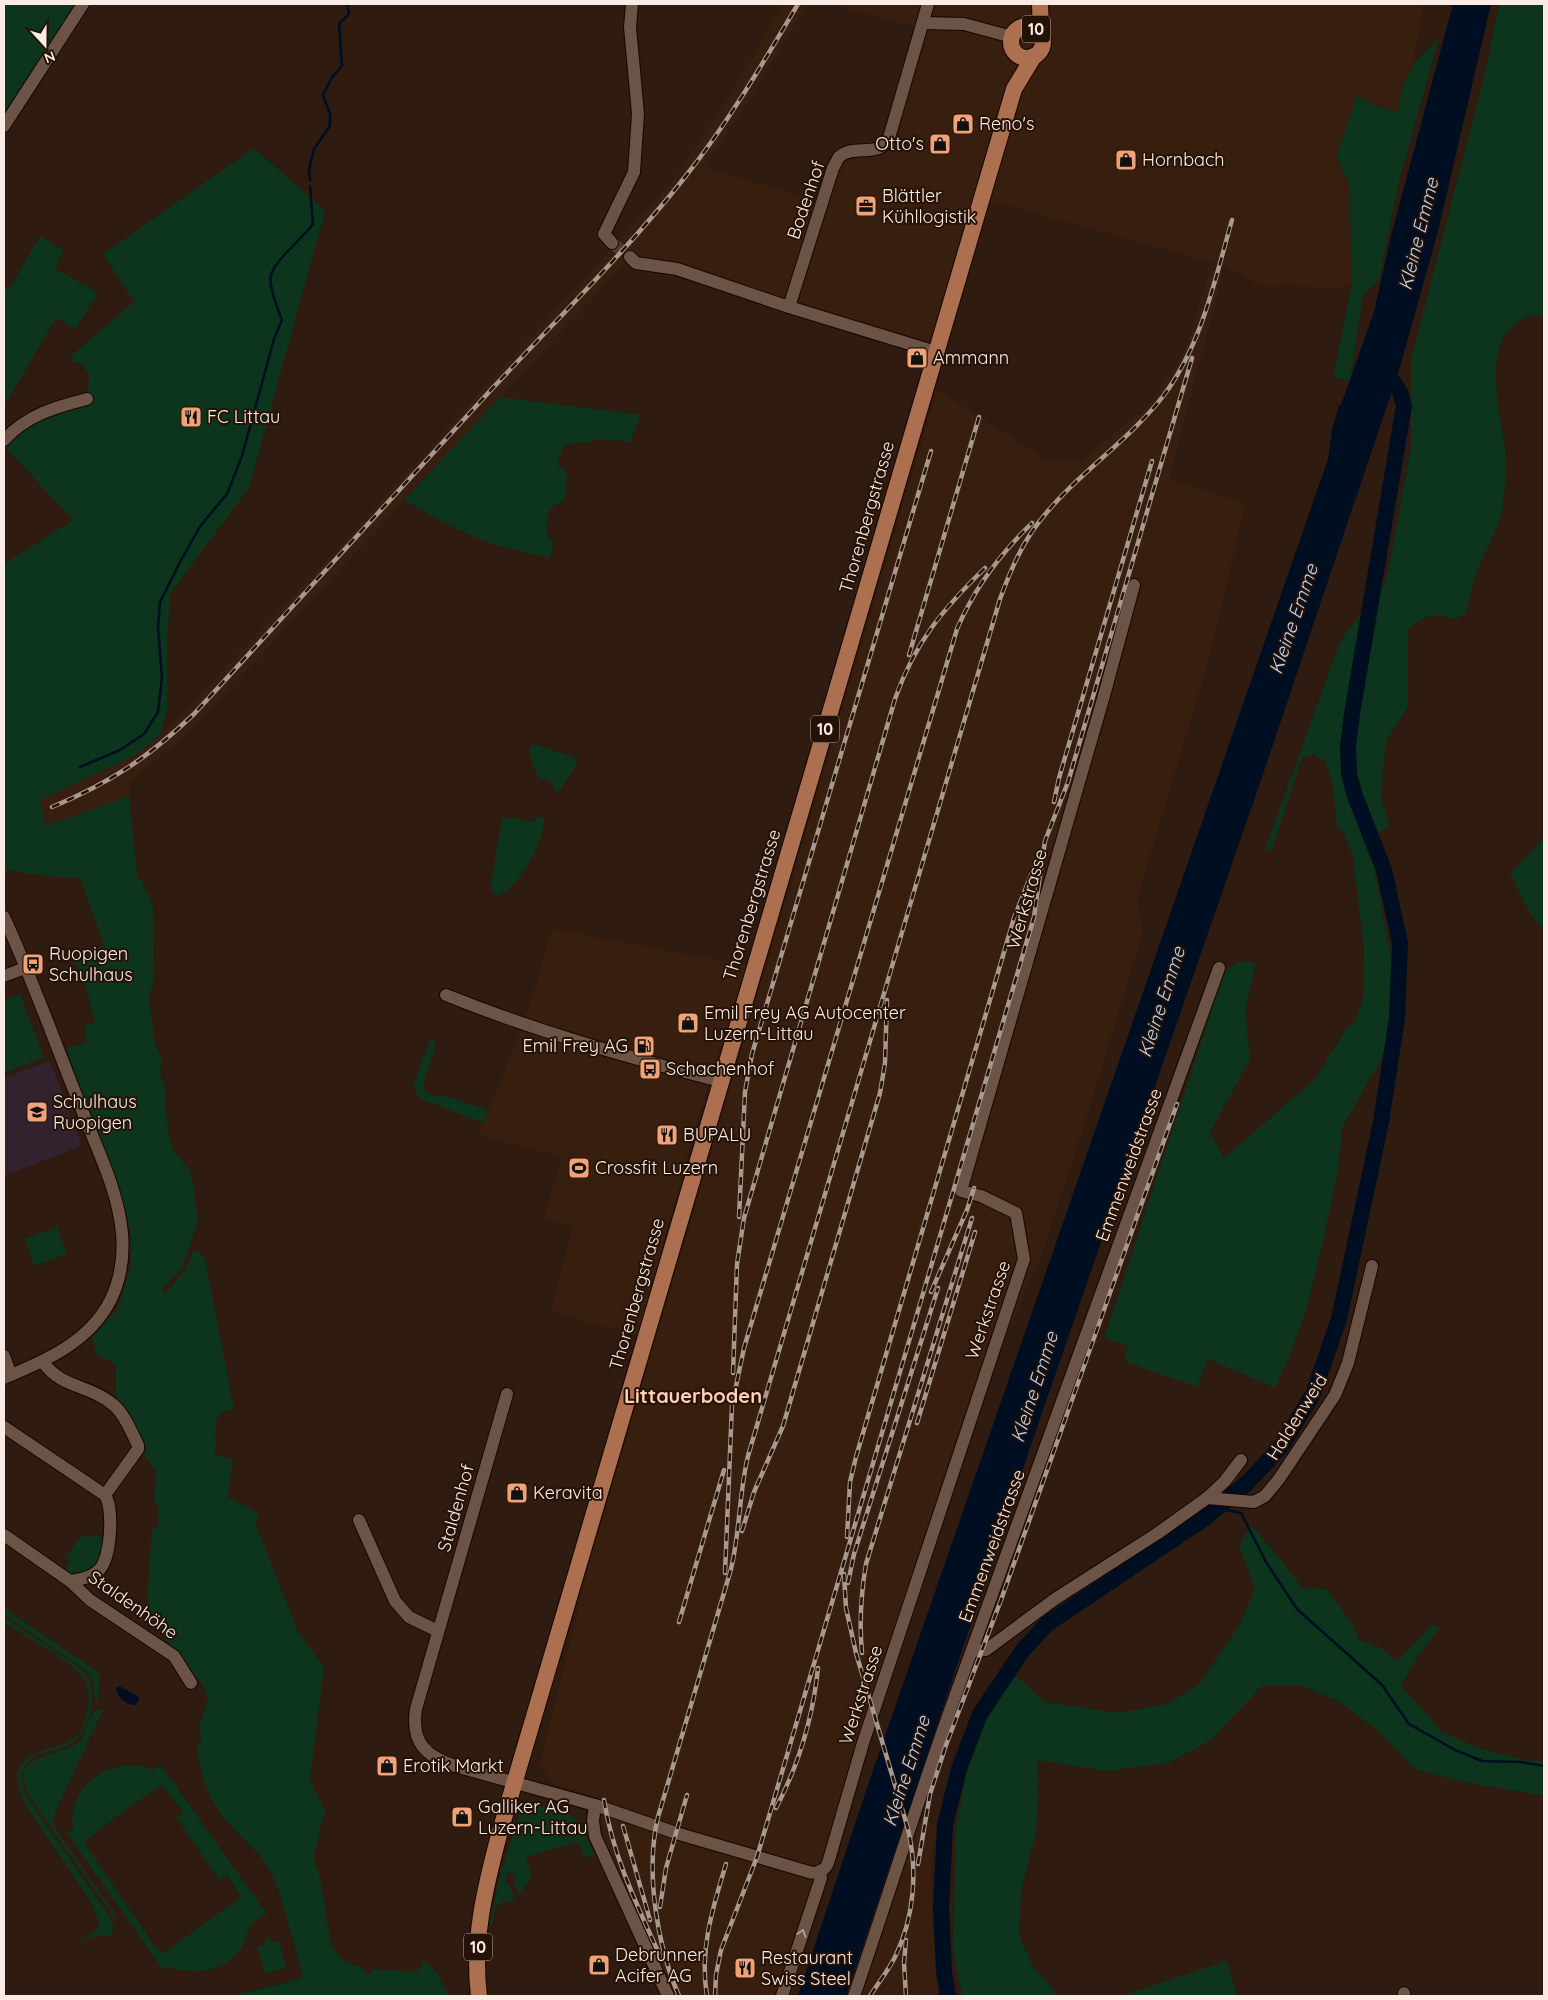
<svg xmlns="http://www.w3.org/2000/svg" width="1548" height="2000" viewBox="0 0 1548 2000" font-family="Quicksand,sans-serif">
<rect width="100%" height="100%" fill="#2f1b10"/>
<g fill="#381e0f">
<polygon points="783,4 808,4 762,80 705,167 816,201 837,147 881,139 914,27 830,4 1415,4 1423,6 1413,64 1402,87 1398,112 1376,106 1336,156 1349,185 1352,283 1336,289 1292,285 1268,286 1256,284 1224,266 981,198 936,352 630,258 190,731 129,782 129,796 46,826 40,800 132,757 160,735 186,709 329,558 671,183 731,94"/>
<polygon points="1210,269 1223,273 1169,479 1246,503 1206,670 1137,900 1143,931 1091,1104 1045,1246 1000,1351 878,1708 791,1996 673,1996 622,1887 603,1838 600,1798 552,1783 540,1766 587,1571 937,390 1050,462 1080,462 1149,405 1186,348"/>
<polygon points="552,929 748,965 699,1114 638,1335 551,1312 573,1226 544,1219 561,1157 478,1135 525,1021"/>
<polygon points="907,1813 937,1827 931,1873 932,1915 940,1996 846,1996"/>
</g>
<polygon fill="#32222d" points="50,1061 82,1146 4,1176 4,1078"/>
<g fill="#0d341c" fill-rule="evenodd">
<polygon points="4,4 77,4 4,126"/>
<path d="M1499,4H1544V316C1533,314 1525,316 1516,323C1481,351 1501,412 1505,450C1506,468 1506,485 1503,503C1500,529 1485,550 1476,574C1472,587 1470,601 1465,614C1453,624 1445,614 1433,616C1424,617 1413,623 1408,630V707L1386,741L1381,797L1389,825L1369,842L1393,968L1387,1049L1342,1128L1338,1171L1323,1242L1305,1314L1287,1362L1275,1388L1208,1359L1197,1387L1128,1363L1124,1360L1128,1346L1104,1338L1224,972L1238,962L1256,963L1245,1010L1250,1059L1210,1133L1224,1158L1315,1079L1347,1028L1354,1022L1363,1000L1364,949L1353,856L1345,836L1337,827L1332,779L1325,762L1314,754L1302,758L1271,852L1265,849L1341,639L1386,582L1411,447V360L1486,68Z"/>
<polygon points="1439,38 1399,181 1379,280 1363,295 1350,381 1333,377 1352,283 1349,185 1336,156 1357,95 1376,106 1398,112 1402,87 1413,64"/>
<path d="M254,148L325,211L249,488L170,594L167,643V712L160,735L132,757L40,800L46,826L129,796L138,880H141L150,896L153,906L154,963L153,984L149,997L155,1045L162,1058L160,1073L165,1088V1101L169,1136L173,1149L191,1172L197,1212V1224L183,1266L162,1290L164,1295L186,1269L193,1252L200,1251L205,1261L210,1284L234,1410L221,1412L216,1421L215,1456L233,1458L228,1497L258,1512L256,1524L297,1630L324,1667L310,1779L326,1813L320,1827L314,1860L320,1878L331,1944L343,1961L363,1968V1973L371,1974L372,1969L415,1972L422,1966L424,1959L437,1973L449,1996H232L303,1978C293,1944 286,1905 271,1872C261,1853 245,1842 231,1826C216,1810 206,1791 201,1770C199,1761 196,1753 198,1743H201L199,1727L208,1698L202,1684L178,1652L167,1641L151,1616L147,1598L152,1529L159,1525L157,1504L154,1503L156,1471L140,1449L116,1403V1364L94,1353L96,1351L92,1337L118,1308L129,1271L131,1255L130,1230L120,1191L66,1049L87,1042L84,1031L87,1024H95L86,986L74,960L104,945L80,877C56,879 32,874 8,870L4,876V564L73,520L4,446V443L30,422L87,401L89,374L81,364L71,361L73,354L134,302L103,254Z"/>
<polygon points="40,236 64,250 55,269 98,292 76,329 56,318 4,407 4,287 9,290"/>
<path d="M500,397L641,415L630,442L598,439L582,443H569L563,447L557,464L568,474L564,501C546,506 545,519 548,536L554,542L550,558L489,543L450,526L404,500Z"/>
<polygon points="535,744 576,758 577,764 558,794 549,780 539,779 530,758 530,747"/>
<path d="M502,817L522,819V822L536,821V817H544C547,837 518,891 497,896L492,892L491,885Z"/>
<polygon points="1544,838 1544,929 1531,915 1510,874"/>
<polygon points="20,994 44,1057 4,1073 4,1000"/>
<polygon points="430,1039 434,1039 436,1046 423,1084 425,1091 430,1094 453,1098 488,1110 483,1123 420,1099 413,1087"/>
<polygon points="57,1227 67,1254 34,1266 25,1239"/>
<polygon points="1251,1525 1283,1562 1302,1588 1326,1589 1355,1627 1359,1640 1380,1647 1397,1661 1431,1626 1440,1628 1417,1658 1401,1685 1442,1732 1487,1751 1531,1761 1544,1761 1544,1798 1542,1795 1467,1783 1416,1770 1379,1732 1340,1702 1303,1686 1262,1686 1211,1740 1168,1763 1106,1771 1037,1760 1038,1789 1036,1831 1021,1893 1019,1935 1033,1967 1059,1996 962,1996 953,1949 956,1828 972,1742 1015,1675 1045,1702 1118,1713 1168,1704 1200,1683 1239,1626 1255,1588 1239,1546"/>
<polygon points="83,1534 91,1538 96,1534 104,1540 97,1568 85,1576 72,1575 66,1568 71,1560 65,1558"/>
<polygon points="4,1608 98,1672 100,1674 98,1700 95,1701 93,1681 88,1672 4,1614"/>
<path d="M4,1617L81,1669C100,1685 93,1726 75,1741C60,1754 34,1748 25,1767C19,1777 21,1785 26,1796L109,1916L114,1927L111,1937C98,1933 89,1938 78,1944L97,1929L99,1923L91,1902L29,1810C13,1784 9,1762 44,1750C54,1746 66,1745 75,1737C84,1730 88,1712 89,1702C89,1691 88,1681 80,1674C58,1653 29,1639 4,1623Z"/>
<path d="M98,1709L103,1710L55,1813L53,1819L55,1828L115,1914V1919L31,1799C3,1752 58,1760 79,1742C89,1733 86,1715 98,1709Z"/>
<path d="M124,1765L142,1766L153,1770L161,1765L267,1914C262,1917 254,1921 251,1925C247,1931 246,1940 242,1947C225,1972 196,1976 169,1967L163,1970L67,1833L73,1829C69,1794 91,1772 124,1765ZM162,1785L183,1812L176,1817L220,1881L228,1876L241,1897L162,1954L154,1945L84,1842L114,1819L113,1818Z"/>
<path d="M541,1806C581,1813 578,1820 594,1855L591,1857H586L577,1842L526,1857L532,1877L519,1895L514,1884L516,1874L508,1872L505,1882L508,1883L514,1896L512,1903L505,1901L497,1905L490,1931L489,1926L500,1875L520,1813L523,1814L532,1807Z"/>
<polygon points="270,1938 271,1943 279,1941 286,1968 265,1974 257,1947 265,1945 264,1939"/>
<polygon points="1227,1961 1237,1996 1121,1996"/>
</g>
<g fill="#000e21">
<polygon points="1453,4 1491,4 1438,231 1400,367 1262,777 1033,1439 846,1996 798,1996 867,1788 1328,459 1332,430 1339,405 1341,405 1374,312 1391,236"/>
<path d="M119,1686L138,1696L139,1699L136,1705C127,1706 117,1697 116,1688Z"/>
</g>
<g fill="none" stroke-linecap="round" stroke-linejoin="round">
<g stroke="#000e21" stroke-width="2.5">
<polyline points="310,180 309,170 314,149 330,126 330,114 323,95 332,77 342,66 339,24 349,14 347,4"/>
<path d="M80,767L120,750L144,734L158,712L162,678L158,627L160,602L180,562L201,525L227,494L242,456L274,339L282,320C278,310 268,286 271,275C276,259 302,239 313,224L310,186"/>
<polyline points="1217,1508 1241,1513 1266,1562 1297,1609 1382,1685 1409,1724 1455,1750 1482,1761 1521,1762 1544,1766"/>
</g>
<polyline stroke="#000e21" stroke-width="16" points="948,1996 944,1971 941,1909 945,1825 959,1769 980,1714 1023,1650 1047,1624 1205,1518 1247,1483 1281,1447 1313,1394 1339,1319 1381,1122 1397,1018 1400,943 1384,870 1355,796 1349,774 1348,746 1352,714 1404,406 1400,392 1382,366"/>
<polyline stroke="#4d3a30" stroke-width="12" stroke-dasharray="12 6" stroke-linecap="butt" points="612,243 630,257"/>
<g stroke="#160500" stroke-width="14">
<g id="minor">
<polyline points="923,23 964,24 1012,37"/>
<polyline points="4,126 83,4"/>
<polyline points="612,243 604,234 634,172 638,114 630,27 632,4"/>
<polyline points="630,257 636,263 677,269 789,307 936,352"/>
<path d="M789,307L833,168C835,165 837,160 839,157C854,143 879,159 889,138L928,4"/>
<path d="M4,440C27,415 55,407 87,399"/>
<path d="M4,917C33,980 56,1046 82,1110C97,1149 118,1190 122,1233C124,1256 121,1278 111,1299C90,1342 45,1361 4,1378"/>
<polyline points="4,976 25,968"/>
<path d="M446,995C535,1031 627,1057 720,1081"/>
<polyline points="4,1356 11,1375"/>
<path d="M43,1362C62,1389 88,1384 111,1403C124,1412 131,1432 138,1445V1449L105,1495"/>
<path d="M507,1394L416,1709C411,1742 425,1756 455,1766L595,1805L676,1833L809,1872C816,1874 825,1871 828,1863L863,1743L1024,1259L1016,1213L981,1196L961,1191L1105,692L1134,585"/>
<path d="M4,1427L105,1495C114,1509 111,1559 99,1570C91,1578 81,1579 70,1581"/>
<polyline points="1207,1498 1254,1502 1265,1496 1279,1479 1335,1395 1348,1363 1372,1266"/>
<polyline points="359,1520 395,1601 409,1617 438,1631"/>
<polyline points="4,1535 70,1581 90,1600 174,1656 191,1683"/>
<polyline points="972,1651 986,1650 1055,1599 1158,1533 1207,1498 1225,1481 1241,1460"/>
<polyline points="595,1805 593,1821 595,1836 668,1996"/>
<polyline points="1404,1993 1404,1996"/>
<polyline points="782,1996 821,1878 820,1871"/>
<path d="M854,1996C886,1903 915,1809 948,1716L1219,968"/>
</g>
</g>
<g stroke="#160500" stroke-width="18">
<g id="major">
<polyline points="1040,4 1041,33"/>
<circle cx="1027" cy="42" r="16"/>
<path d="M479,1996C472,1941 485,1888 499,1835L1014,89L1034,56"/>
</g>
</g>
<use href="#minor" stroke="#6b5346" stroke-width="12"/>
<use href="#major" stroke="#ac6f50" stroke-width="16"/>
<g stroke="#a8988e" stroke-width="4.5">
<g id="rail">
<polyline points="909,655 979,417"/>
<polyline points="1054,802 1059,778 1152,461"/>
<path d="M52,807C110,783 149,757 194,714C292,606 391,499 489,392C555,321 625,253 685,177C728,123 763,63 798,4"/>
<polyline points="739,1217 745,1092 752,1054 931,451"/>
<polyline points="931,1292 967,1210 974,1188"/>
<path d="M733,1373L737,1264L744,1218L895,699C915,642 943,609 985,568"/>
<polyline points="917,1423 975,1232"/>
<polyline points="742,1531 754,1492 783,1426 880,1093 885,1063 887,1000"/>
<polyline points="847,1537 850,1482 856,1457 1014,918 1038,857"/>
<path d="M725,1573L732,1405L744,1348L957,629C975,587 1000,554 1032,523"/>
<path d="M844,1574L846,1608L856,1653L908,1829C918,1872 914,1918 895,1957C888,1971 878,1983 870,1996"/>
<polyline points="848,1583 854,1554 938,1288"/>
<polyline points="679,1622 724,1470"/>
<path d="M862,1653C859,1622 861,1594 866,1564L972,1218"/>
<path d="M604,1800C613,1857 638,1907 661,1958"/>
<path d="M776,1808C799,1764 813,1717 818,1668"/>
<polyline points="623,1826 650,1920"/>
<polyline points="918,1864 930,1794 946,1745 1001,1600 1177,1104"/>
<polyline points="660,1907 666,1868 687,1795"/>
<polyline points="906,1940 904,1963 906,1996"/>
<path d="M679,1996C657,1946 645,1871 658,1817L731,1569C740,1532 739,1493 748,1456L1000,599C1010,572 1021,545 1039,522C1075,475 1128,442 1164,395C1202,344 1215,279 1232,220"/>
<path d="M707,1996C699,1950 713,1907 726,1864"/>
<polyline points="715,1996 716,1975 721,1950 757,1857 1034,917 1045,841 1068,782 1192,358"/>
</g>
</g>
<use href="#rail" stroke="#251207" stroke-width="2.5" stroke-dasharray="8" stroke-linecap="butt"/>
</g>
<defs><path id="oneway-chevron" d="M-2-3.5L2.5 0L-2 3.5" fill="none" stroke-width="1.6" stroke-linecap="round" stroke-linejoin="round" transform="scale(1.25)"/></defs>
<use stroke="#b2a095" href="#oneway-chevron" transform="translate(802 1933) rotate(-72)"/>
<defs>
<g id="shop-square" transform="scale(1.125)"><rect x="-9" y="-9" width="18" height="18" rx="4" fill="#f0a279" stroke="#251207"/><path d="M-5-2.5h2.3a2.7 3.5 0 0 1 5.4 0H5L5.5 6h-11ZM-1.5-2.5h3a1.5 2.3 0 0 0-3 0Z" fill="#111"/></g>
<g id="office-square" transform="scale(1.125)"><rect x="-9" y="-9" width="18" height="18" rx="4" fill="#f0a279" stroke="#251207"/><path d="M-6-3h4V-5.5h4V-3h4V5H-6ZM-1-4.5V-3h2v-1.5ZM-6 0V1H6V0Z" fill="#111"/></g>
<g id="restaurant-square" transform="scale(1.125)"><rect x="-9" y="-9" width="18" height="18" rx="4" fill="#f0a279" stroke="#251207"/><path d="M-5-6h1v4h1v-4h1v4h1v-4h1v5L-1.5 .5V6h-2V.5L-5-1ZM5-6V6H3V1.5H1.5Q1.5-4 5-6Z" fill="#111"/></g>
<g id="bus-square" transform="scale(1.125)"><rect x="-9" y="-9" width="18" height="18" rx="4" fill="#f0a279" stroke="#251207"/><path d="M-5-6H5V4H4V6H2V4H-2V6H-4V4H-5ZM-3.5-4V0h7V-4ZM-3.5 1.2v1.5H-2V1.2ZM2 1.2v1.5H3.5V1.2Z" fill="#111"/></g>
<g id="fuel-square" transform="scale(1.125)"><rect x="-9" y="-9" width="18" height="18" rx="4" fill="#f0a279" stroke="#251207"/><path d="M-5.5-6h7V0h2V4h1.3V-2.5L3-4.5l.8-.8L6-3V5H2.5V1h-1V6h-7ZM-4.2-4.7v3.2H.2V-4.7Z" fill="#111"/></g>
<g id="school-square" transform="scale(1.125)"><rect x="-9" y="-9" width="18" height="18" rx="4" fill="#f0a279" stroke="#251207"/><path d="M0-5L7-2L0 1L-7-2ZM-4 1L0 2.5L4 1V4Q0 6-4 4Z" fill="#111"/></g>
<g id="stadium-square" transform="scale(1.125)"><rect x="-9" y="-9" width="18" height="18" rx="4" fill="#f0a279" stroke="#251207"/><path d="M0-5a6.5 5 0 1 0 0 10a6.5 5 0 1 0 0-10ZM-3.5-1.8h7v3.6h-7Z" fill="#111"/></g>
</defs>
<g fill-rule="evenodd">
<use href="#shop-square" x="963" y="124"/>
<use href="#shop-square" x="940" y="144"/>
<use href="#shop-square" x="1126" y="160"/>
<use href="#office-square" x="866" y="206"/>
<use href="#shop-square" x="917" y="358"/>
<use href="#restaurant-square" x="191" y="417"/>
<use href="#bus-square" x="33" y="964"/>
<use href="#shop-square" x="688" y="1023"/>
<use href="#fuel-square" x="644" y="1046"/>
<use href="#bus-square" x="650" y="1069"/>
<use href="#school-square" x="37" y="1112"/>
<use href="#restaurant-square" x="667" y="1135"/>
<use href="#stadium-square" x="579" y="1168"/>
<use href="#shop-square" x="517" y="1493"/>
<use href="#shop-square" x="387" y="1766"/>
<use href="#shop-square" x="462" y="1817"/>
<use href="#shop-square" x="599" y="1965"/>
<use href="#restaurant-square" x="745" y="1968"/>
</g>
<g text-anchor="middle" stroke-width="4" stroke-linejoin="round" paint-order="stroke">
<g fill="#251207" stroke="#baaba2" stroke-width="1">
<rect x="1022" y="15.5" width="28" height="27" rx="4"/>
<rect x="811" y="715.5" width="28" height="27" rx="4"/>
<rect x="464" y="1933.5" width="28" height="27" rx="4"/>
</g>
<g font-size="16" font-weight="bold" fill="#faece4">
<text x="1036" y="35">10</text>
<text x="825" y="735">10</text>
<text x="478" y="1953">10</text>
</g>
<g font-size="18" fill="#faece4" stroke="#251207" text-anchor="start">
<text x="979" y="130">Reno's</text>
<text x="924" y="150" text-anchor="end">Otto's</text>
<text x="1142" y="166">Hornbach</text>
<text x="882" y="202">Blättler<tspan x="882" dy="21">Kühllogistik</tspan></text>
<text x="933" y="364">Ammann</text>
<text x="207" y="423">FC Littau</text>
<text x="49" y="960">Ruopigen<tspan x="49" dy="21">Schulhaus</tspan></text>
<text x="704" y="1019">Emil Frey AG Autocenter<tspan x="704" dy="21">Luzern-Littau</tspan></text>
<text x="628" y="1052" text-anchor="end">Emil Frey AG</text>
<text x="666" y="1075">Schachenhof</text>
<text x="53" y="1108">Schulhaus<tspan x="53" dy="21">Ruopigen</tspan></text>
<text x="683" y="1141">BUPALU</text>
<text x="595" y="1174">Crossfit Luzern</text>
<text x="533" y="1499">Keravita</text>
<text x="403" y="1772">Erotik Markt</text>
<text x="478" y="1813">Galliker AG<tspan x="478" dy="21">Luzern-Littau</tspan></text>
<text x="615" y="1961">Debrunner<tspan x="615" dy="21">Acifer AG</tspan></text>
<text x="761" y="1964">Restaurant<tspan x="761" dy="21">Swiss Steel</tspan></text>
</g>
<g font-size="18" fill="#faece4" stroke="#251207">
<text transform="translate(806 200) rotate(-71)" y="6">Bodenhof</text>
<text transform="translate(867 517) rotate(-74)" y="6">Thorenbergstrasse</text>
<text transform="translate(1027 899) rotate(-74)" y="6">Werkstrasse</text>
<text transform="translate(752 905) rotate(-73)" y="6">Thorenbergstrasse</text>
<text transform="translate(1129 1165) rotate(-70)" y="6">Emmenweidstrasse</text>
<text transform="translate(637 1294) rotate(-74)" y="6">Thorenbergstrasse</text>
<text transform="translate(988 1310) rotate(-71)" y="6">Werkstrasse</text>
<text transform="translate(1297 1417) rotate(-58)" y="6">Haldenweid</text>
<text transform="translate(456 1508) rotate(-74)" y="6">Staldenhof</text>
<text transform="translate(992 1546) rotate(-70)" y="6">Emmenweidstrasse</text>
<text transform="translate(133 1605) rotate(35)" y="6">Staldenhöhe</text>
<text transform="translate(861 1695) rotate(-72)" y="6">Werkstrasse</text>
</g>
<g font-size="19" font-style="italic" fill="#b8d8fb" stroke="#251207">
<text transform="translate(1418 234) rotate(-76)" y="7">Kleine Emme</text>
<text transform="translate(1293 619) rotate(-71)" y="7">Kleine Emme</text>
<text transform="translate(1161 1002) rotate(-72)" y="7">Kleine Emme</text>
<text transform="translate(1034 1387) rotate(-72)" y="7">Kleine Emme</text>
<text transform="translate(906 1771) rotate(-72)" y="7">Kleine Emme</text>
</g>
<g font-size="20" font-weight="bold" fill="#fccfb8" stroke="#251207">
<text x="693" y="1403">Littauerboden</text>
</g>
</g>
<rect width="1548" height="2000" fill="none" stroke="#faece4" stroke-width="10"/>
<g transform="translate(45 45) rotate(159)" stroke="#251207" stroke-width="4" paint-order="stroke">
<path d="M0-4L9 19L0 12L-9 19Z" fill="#faece4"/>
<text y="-8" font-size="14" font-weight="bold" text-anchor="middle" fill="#faece4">N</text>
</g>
</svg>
